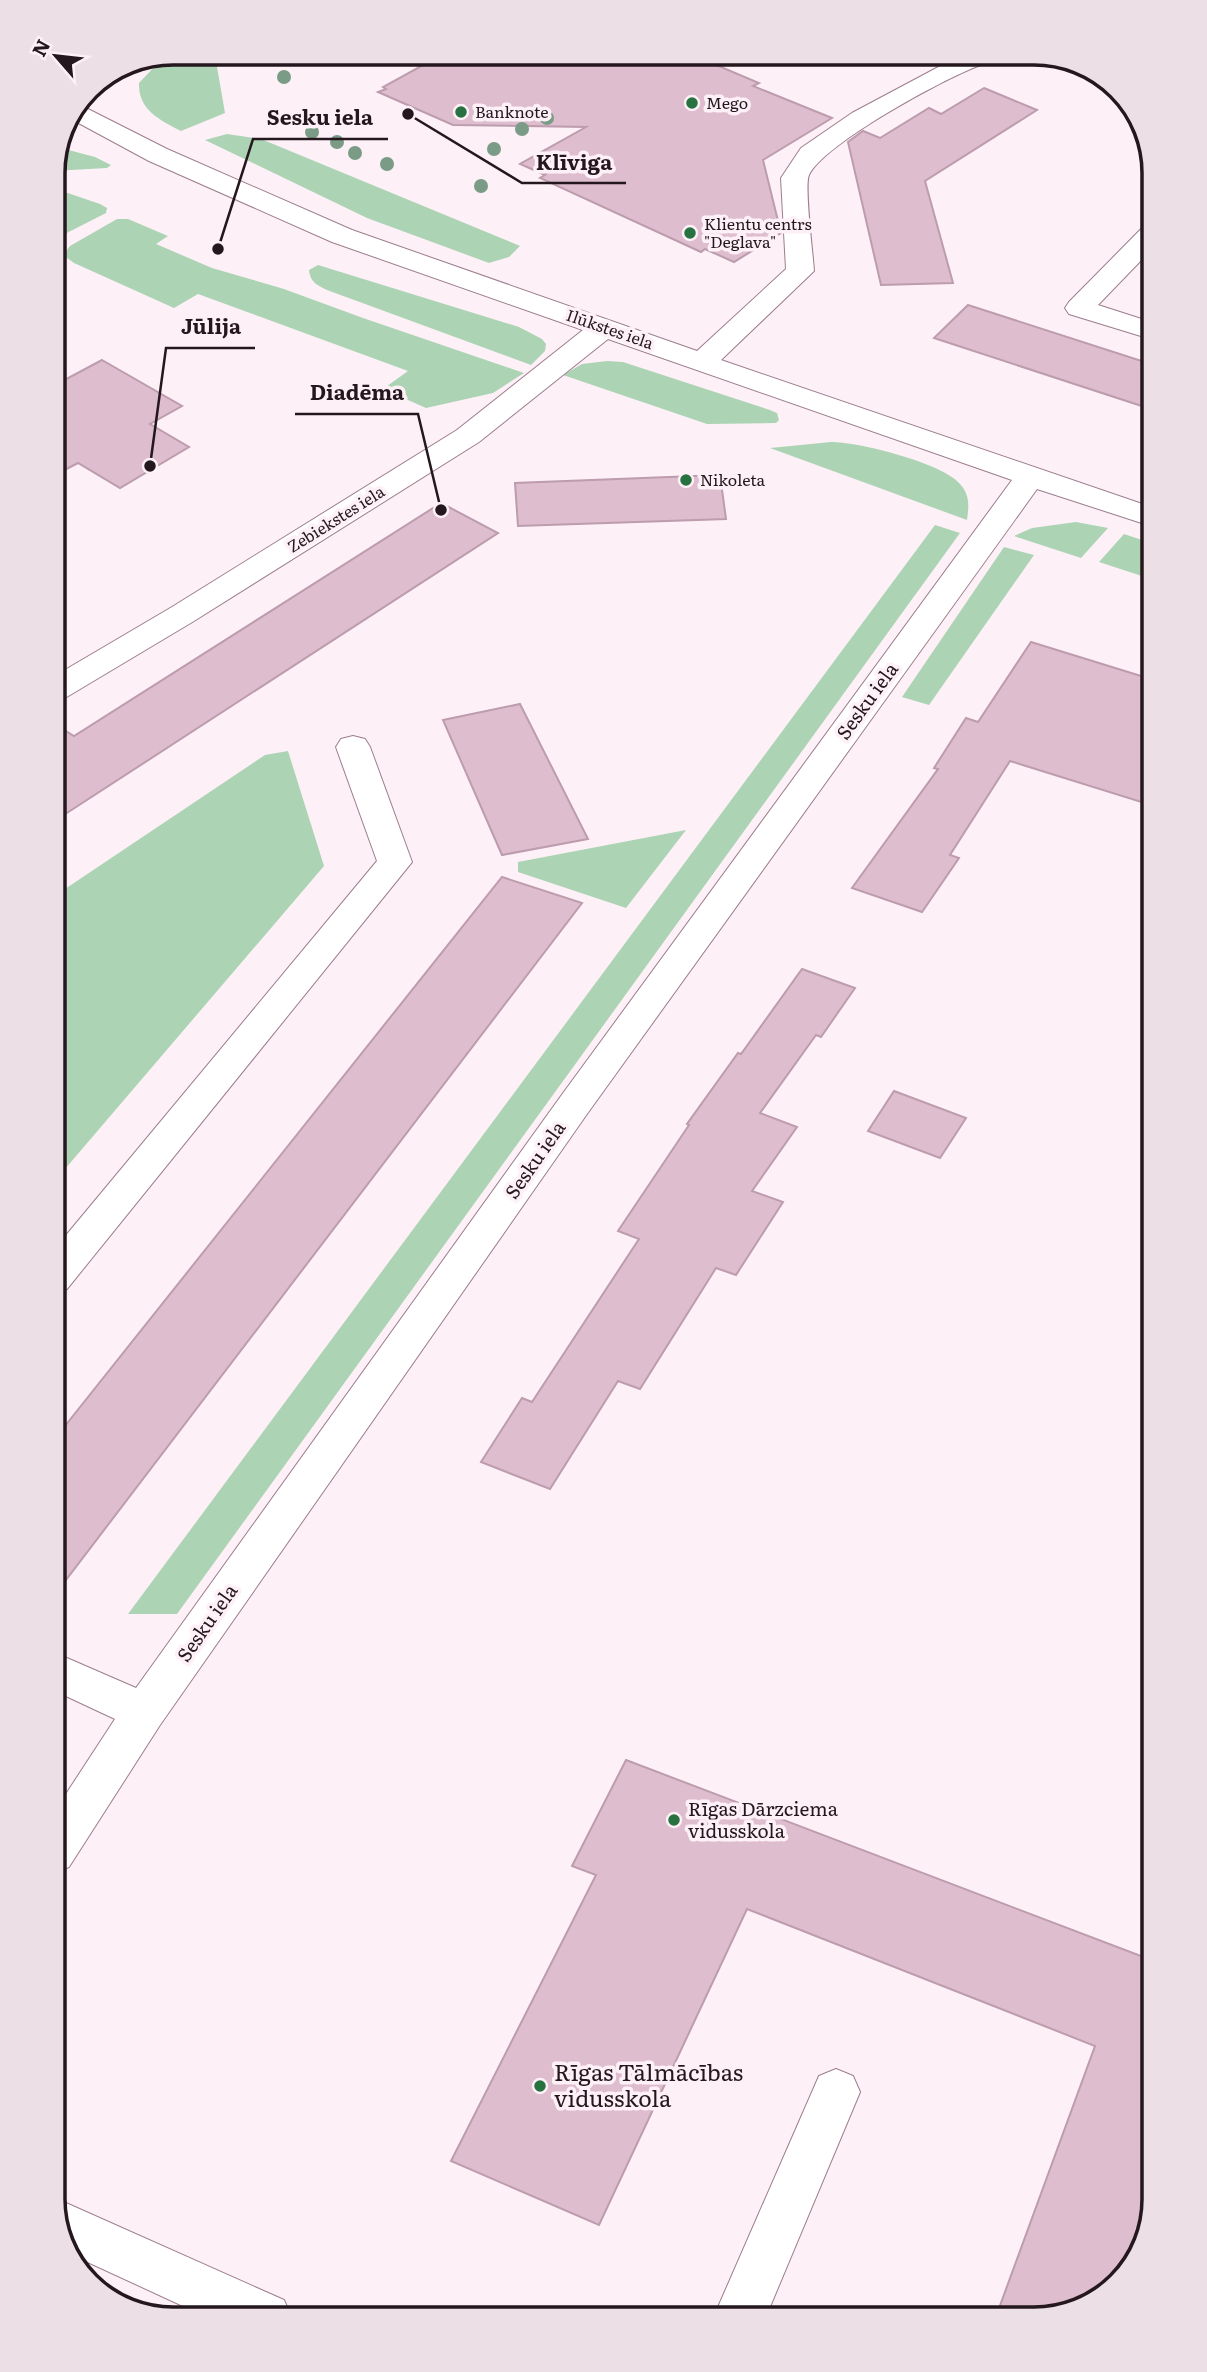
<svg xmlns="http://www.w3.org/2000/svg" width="1207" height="2372" viewBox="0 0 1207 2372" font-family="Literata,serif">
<rect width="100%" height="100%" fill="#fef0f7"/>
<g fill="#acd4b4">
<path d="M160,61H216L225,113L181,131C160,120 138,110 139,83Z"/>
<polygon points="227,134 261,139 520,246 509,257 489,263 367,218 205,140"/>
<polygon points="61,148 95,157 111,165 107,168 53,171"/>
<polygon points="53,188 100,204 107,208 106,213 53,240"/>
<polygon points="117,219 128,219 168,236 156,244 212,268 284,289 363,318 524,373 493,393 426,408 383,389 408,371 198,294 174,308 74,263 63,255 70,246"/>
<path d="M318,265L519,327L542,339L546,344L545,351L531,365L327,290C317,285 310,282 309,270Z"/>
<polygon points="607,361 623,362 770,410 777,413 779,420 776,423 707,424 563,375 582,364"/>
<path d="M831,442C859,442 943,463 960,484C970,495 969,506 967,520L770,448Z"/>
<polygon points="1076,522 1108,528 1081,558 1014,536 1032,528"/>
<polygon points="935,525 960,533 177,1614 128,1614"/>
<polygon points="1124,534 1154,544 1154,580 1099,562"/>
<polygon points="1004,547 1034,555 929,705 902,697"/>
<polygon points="288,751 324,866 53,1183 53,897 265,755"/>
<polygon points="686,830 626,908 518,872 518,862"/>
</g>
<g fill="#debdce" stroke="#bc9cad" stroke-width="2">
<polygon points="695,56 759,83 753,86 832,118 763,160 781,233 734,262 705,249 701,252 540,178 545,175 520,164 586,127 453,125 378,92 386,89 383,87 434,59"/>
<polygon points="984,88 1037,110 925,181 953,283 881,285 848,142 863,131 880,138 929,108 941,114"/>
<polygon points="968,305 1154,365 1154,410 934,338"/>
<polygon points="102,360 182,406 150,424 189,447 120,488 78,463 53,476 53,386"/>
<polygon points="720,475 726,519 518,526 515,483"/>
<polygon points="441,503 498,533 53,822 53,723 74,736"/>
<polygon points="1031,642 1154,680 1154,806 1010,761 950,855 959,858 922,912 852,888 938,769 934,768 966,718 978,722"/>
<polygon points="520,704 588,839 502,855 443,720"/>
<polygon points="502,877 582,903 53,1597 53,1441"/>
<polygon points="802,969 855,988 821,1037 816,1035 760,1113 797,1127 752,1191 783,1202 736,1275 716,1268 640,1389 618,1381 550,1489 481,1462 522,1398 532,1402 639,1239 618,1231 689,1125 687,1124 738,1053 741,1054"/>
<polygon points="894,1091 966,1118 940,1158 868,1131"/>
<polygon points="626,1760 1154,1961 1154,2200 1134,2266 1080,2311 998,2311 1095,2046 747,1909 599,2225 451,2161 596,1875 572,1866"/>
</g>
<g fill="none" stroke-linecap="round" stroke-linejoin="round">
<g stroke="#9c7d8d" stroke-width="2">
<g id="minor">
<path d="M1013,53L1009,58C999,61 988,62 978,66C943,79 824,144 809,175C804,186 813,254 814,271L721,360L1154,508V527L1037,489L587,1114L160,1725L69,1867L53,1873V1814L115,1719L53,1690V1652L136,1688L561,1096L1012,480L608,339L479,442L194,621L65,698L53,701V677L172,607L457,430L583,330L332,242L149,161L73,120L80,105L167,149L352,230L697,351L786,269L781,178L801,148L852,113L961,55Z"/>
<polygon points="1154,224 1154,247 1098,305 1154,323 1154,340 1069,314 1065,308 1069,302 1144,226"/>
<polygon points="353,736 365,739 370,747 412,862 67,1289 53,1293 53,1251 377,861 336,747 341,739"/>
<polygon points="836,2069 853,2076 860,2092 767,2314 715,2314 819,2076"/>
<polygon points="57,2199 284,2300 292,2318 211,2319 68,2253 61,2245 53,2201"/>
</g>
</g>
<use href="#minor" fill="#fff" fill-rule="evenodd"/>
</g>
<g fill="#7a9b86">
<circle cx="284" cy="77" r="7"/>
<circle cx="547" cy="118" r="7"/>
<circle cx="522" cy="129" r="7"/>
<circle cx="312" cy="132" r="7"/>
<circle cx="337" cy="142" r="7"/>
<circle cx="494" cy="149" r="7"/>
<circle cx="355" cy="153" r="7"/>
<circle cx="387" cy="164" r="7"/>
<circle cx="481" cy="186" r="7"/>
</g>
<g fill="#287241" stroke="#fef0f7" stroke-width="2.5">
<circle cx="692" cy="103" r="7"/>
<circle cx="461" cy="112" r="7"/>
<circle cx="690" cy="233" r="7"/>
<circle cx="686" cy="480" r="7"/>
<circle cx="674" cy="1820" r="7"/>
<circle cx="540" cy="2086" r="7"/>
</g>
<g text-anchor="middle" stroke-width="7" stroke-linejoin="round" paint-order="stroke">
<g font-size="16" fill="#24181e" stroke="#fef0f7" text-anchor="start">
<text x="706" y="109">Mego</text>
<text x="475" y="118">Banknote</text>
<text x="704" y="230">Klientu centrs<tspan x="704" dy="18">"Deglava"</tspan></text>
<text x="700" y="486">Nikoleta</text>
</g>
<g font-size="16" fill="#24181e" stroke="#fef0f7">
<text transform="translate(610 329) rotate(19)" y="6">Ilūkstes iela</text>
<text transform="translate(336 519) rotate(-32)" y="6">Zebiekstes iela</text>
</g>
<g font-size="19" fill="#24181e" stroke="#fef0f7">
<text transform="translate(867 701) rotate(-54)" y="7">Sesku iela</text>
<text transform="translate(535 1160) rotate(-55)" y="7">Sesku iela</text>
<text transform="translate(207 1623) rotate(-55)" y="7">Sesku iela</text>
</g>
<g font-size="19" fill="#24181e" stroke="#fef0f7" text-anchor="start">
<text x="688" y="1816">Rīgas Dārzciema<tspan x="688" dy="22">vidusskola</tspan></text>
</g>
<g font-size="23" fill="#24181e" stroke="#fef0f7" text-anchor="start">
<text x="554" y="2081">Rīgas Tālmācības<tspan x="554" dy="26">vidusskola</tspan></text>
</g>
</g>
<path d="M0 0H1207V2372H0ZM173 65H1034A108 108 0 0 1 1142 173V2199A108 108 0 0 1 1034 2307H173A108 108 0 0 1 65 2199V173A108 108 0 0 1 173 65Z" fill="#eddfe6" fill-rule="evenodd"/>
<path fill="none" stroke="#24181e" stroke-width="3.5" d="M173 65H1034A108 108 0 0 1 1142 173V2199A108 108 0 0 1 1034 2307H173A108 108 0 0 1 65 2199V173A108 108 0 0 1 173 65Z"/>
<path fill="none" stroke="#24181e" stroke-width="2.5" d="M218 249L253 139H388M408 114L522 183H626M150 466L166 348H255M441 510L418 414H295"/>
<g fill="#24181e" stroke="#fef0f7" stroke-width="2.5">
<circle cx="218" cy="249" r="7"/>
<circle cx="408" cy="114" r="7"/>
<circle cx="150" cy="466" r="7"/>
<circle cx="441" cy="510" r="7"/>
</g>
<g font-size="21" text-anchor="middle" font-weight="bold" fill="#24181e" stroke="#fef0f7" stroke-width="7" stroke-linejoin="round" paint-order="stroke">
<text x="320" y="125">Sesku iela</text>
<text x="574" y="170">Klīviga</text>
<text x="211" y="334">Jūlija</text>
<text x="357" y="400">Diadēma</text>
</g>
<g transform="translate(56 56) rotate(298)" stroke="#fef0f7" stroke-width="5" paint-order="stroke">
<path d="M0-5L12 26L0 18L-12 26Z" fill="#24181e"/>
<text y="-10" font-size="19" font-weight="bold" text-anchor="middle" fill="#24181e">N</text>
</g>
</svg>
